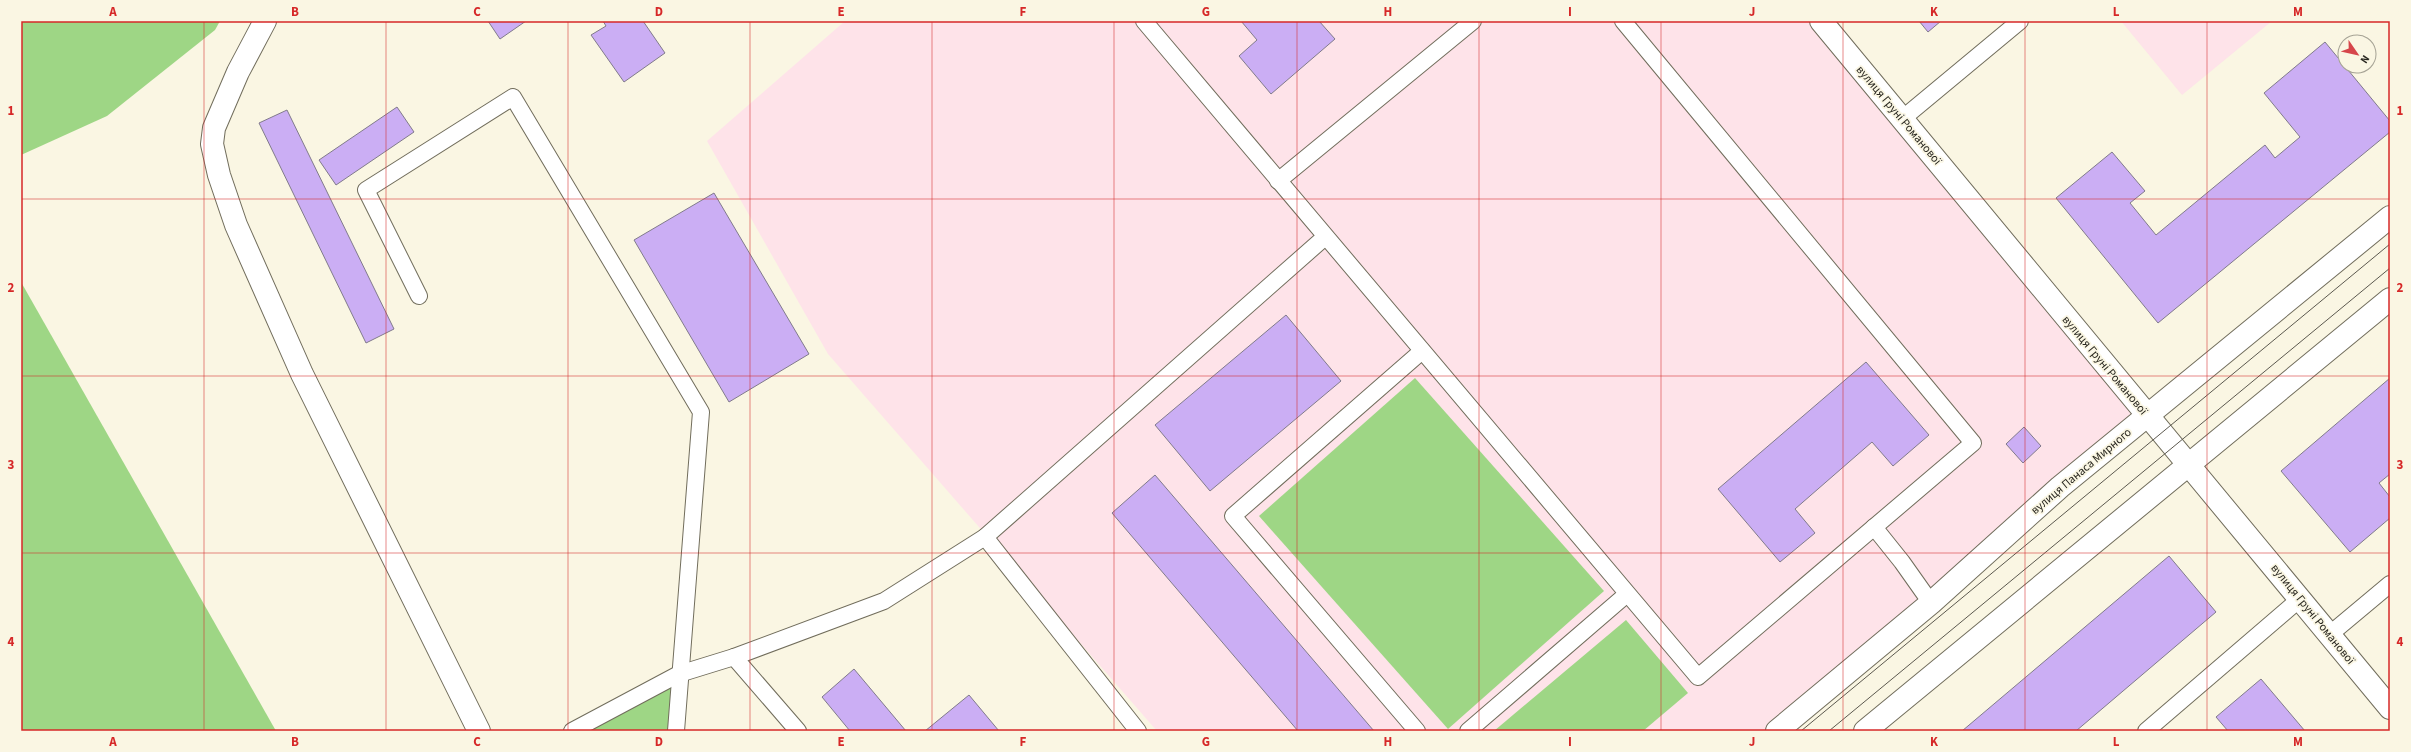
<svg xmlns="http://www.w3.org/2000/svg" width="2411" height="752" viewBox="0 0 2411 752" font-family="'Source Sans 3',sans-serif">
<rect width="100%" height="100%" fill="#faf6e3"/>
<g fill="#fee3e9">
<polygon points="845,21 1819,21 2147,416 1777,731 1157,731 828,354 707,141"/>
<polygon points="2121,21 2272,21 2182,95"/>
</g>
<g fill="#9ed685">
<polygon points="21,21 220,21 215,30 107,116 21,155"/>
<polygon points="21,282 276,731 21,731"/>
<polygon points="1415,378 1604,591 1448,729 1259,516"/>
<polygon points="1626,620 1688,693 1643,731 1494,731"/>
<polygon points="679,674 676,731 572,731"/>
</g>
<g fill="#cbaef4" stroke="#817b8b">
<polygon points="488,21 526,21 500,39"/>
<polygon points="603,21 643,21 665,53 624,82 591,35 606,26"/>
<polygon points="1241,21 1319,21 1335,39 1271,94 1239,56 1257,40"/>
<polygon points="1919,21 1941,21 1928,32"/>
<polygon points="2325,42 2390,121 2390,132 2158,323 2056,198 2112,152 2145,191 2130,203 2156,235 2265,145 2275,158 2300,137 2264,93"/>
<polygon points="397,107 414,132 336,185 319,160"/>
<polygon points="287,110 394,329 366,343 259,123"/>
<polygon points="714,193 809,354 729,402 634,240"/>
<polygon points="1286,315 1341,381 1210,491 1155,425"/>
<polygon points="1866,362 1929,435 1893,466 1872,442 1795,509 1815,533 1780,562 1718,489"/>
<polygon points="2390,378 2390,474 2379,483 2390,497 2390,518 2350,552 2281,471"/>
<polygon points="2024,427 2041,446 2023,463 2006,444"/>
<polygon points="1155,475 1374,731 1298,731 1112,513"/>
<polygon points="2169,556 2216,612 2076,731 1962,731"/>
<polygon points="854,669 906,731 850,731 822,697"/>
<polygon points="2261,679 2305,731 2228,731 2216,717"/>
<polygon points="969,695 999,731 925,731"/>
</g>
<g fill="none" stroke-linecap="round" stroke-linejoin="round">
<g stroke="#716d5c" stroke-width="18">
<g id="lane">
<polyline points="1144,21 1698,677 1973,443 1623,21"/>
<polyline points="1902,119 2020,21"/>
<polyline points="1278,181 1473,21"/>
<polyline points="419,296 366,190 513,97 701,412 676,731"/>
<polyline points="1874,527 1902,562 1931,603"/>
<polyline points="985,537 1138,731"/>
<polyline points="2329,635 2390,584"/>
<polyline points="734,657 798,731"/>
<polyline points="572,731 679,674 734,657 884,601 985,537 1325,237"/>
<polyline points="1417,731 1233,516 1422,351"/>
<polyline points="1468,731 1627,594"/>
<polyline points="2146,731 2301,598"/>
</g>
</g>
<g stroke="#716d5c" stroke-width="24">
<g id="street">
<polyline points="265,21 238,72 214,128 212,144 219,175 236,225 302,374 479,731"/>
<polyline points="1821,21 2390,708"/>
</g>
</g>
<g stroke="#716d5c" stroke-width="24">
<g id="secondary">
<polyline points="1777,731 1931,603 2060,487 2390,217"/>
<polyline points="1865,731 2390,299"/>
</g>
</g>
<use href="#lane" stroke="#fff" stroke-width="16"/>
<use href="#street" stroke="#fff" stroke-width="22"/>
<use href="#secondary" stroke="#fff" stroke-width="22"/>
<g stroke="#5c594f" stroke-width="1">
<polyline points="1801,731 2390,244"/>
<polyline points="1829,731 2390,268"/>
</g>
</g>
<path fill="none" stroke="#d62828" stroke-width="1" stroke-opacity="0.55" d="M204,21V731M386,21V731M568,21V731M750,21V731M932,21V731M1114,21V731M1297,21V731M1479,21V731M1661,21V731M1843,21V731M2025,21V731M2207,21V731M21,199H2390M21,376H2390M21,553H2390"/>
<g text-anchor="middle" stroke-width="3.5" stroke-linejoin="round" paint-order="stroke">
<g font-size="12" fill="#292720" stroke="#faf6e3">
<text transform="translate(1899 115) rotate(50)" y="4">вулиця Груні Романової</text>
<text transform="translate(2105 365) rotate(50)" y="4">вулиця Груні Романової</text>
<text transform="translate(2081 471) rotate(-40)" y="4">вулиця Панаса Мирного</text>
<text transform="translate(2313 614) rotate(51)" y="4">вулиця Груні Романової</text>
</g>
</g>
<rect width="2411" height="752" fill="none" stroke="#faf6e3" stroke-width="44"/>
<g transform="translate(2357 54) rotate(124)"><circle r="19" fill="#faf6e3" stroke="#a6a395"/>
<path d="M0-3L7 15L0 10L-7 15Z" fill="#d6464b"/>
<text y="-6" font-size="11" font-weight="bold" text-anchor="middle" fill="#292720">N</text>
</g>
<rect x="22" y="22" width="2367" height="708" fill="none" stroke="#d62828" stroke-width="1.5"/>
<g font-size="13" text-anchor="middle" font-weight="bold" fill="#d62828">
<text x="113" y="16">A</text>
<text x="295" y="16">B</text>
<text x="477" y="16">C</text>
<text x="659" y="16">D</text>
<text x="841" y="16">E</text>
<text x="1023" y="16">F</text>
<text x="1206" y="16">G</text>
<text x="1388" y="16">H</text>
<text x="1570" y="16">I</text>
<text x="1752" y="16">J</text>
<text x="1934" y="16">K</text>
<text x="2116" y="16">L</text>
<text x="2298" y="16">M</text>
<text x="11" y="115">1</text>
<text x="2400" y="115">1</text>
<text x="11" y="292">2</text>
<text x="2400" y="292">2</text>
<text x="11" y="469">3</text>
<text x="2400" y="469">3</text>
<text x="11" y="646">4</text>
<text x="2400" y="646">4</text>
<text x="113" y="746">A</text>
<text x="295" y="746">B</text>
<text x="477" y="746">C</text>
<text x="659" y="746">D</text>
<text x="841" y="746">E</text>
<text x="1023" y="746">F</text>
<text x="1206" y="746">G</text>
<text x="1388" y="746">H</text>
<text x="1570" y="746">I</text>
<text x="1752" y="746">J</text>
<text x="1934" y="746">K</text>
<text x="2116" y="746">L</text>
<text x="2298" y="746">M</text>
</g>
</svg>
